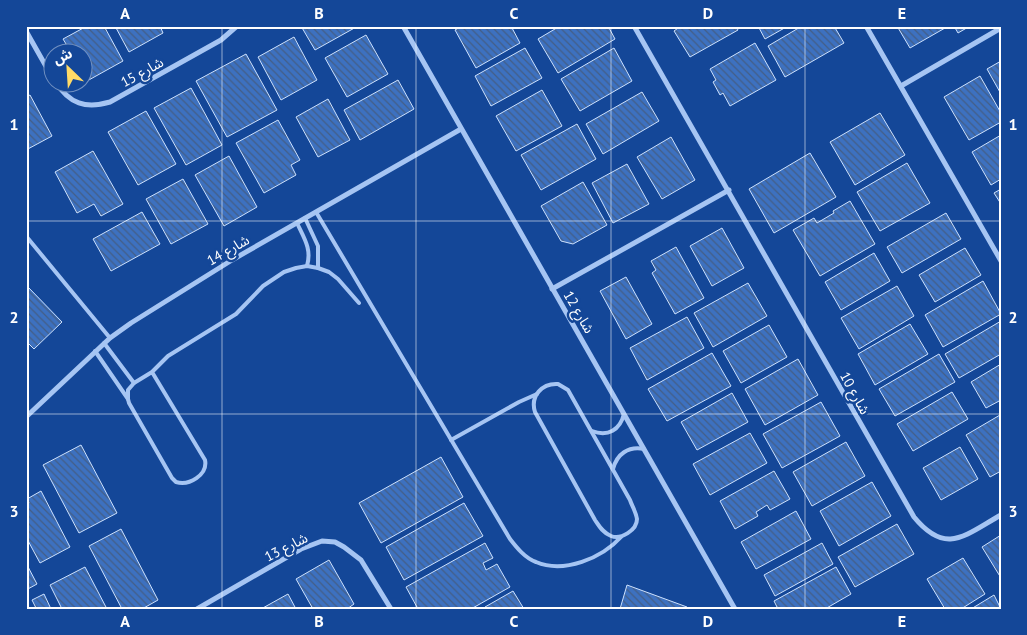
<svg xmlns="http://www.w3.org/2000/svg" width="1027" height="635" viewBox="0 0 1027 635" font-family="'PT Sans','Noto Sans Arabic',sans-serif">
<defs>
<pattern id="building-back-hatch" width="6" height="6" patternUnits="userSpaceOnUse" patternTransform="scale(1.25)"><rect width="6" height="6" fill="#3d71c0"/><path d="M-1 5l2 2M0 0l6 6M5-1l2 2" fill="none" stroke="#445e86"/></pattern>
</defs>
<rect width="100%" height="100%" fill="#144798"/>
<g fill="url(#building-back-hatch)" stroke="#cde1fd">
<polygon points="87,26 104,26 123,61 87,81 82,74 82,52 71,52 63,39"/>
<polygon points="115,26 160,26 163,33 129,52"/>
<polygon points="301,26 358,26 315,50"/>
<polygon points="462,26 511,26 520,43 476,68 455,30"/>
<polygon points="560,26 608,26 615,39 558,73 538,39"/>
<polygon points="681,26 736,26 738,30 690,57 674,31"/>
<polygon points="758,26 788,26 765,39"/>
<polygon points="802,26 834,26 844,43 785,77 768,46"/>
<polygon points="897,26 944,26 945,28 910,48"/>
<polygon points="954,26 970,26 958,33"/>
<polygon points="366,35 388,74 347,97 325,58"/>
<polygon points="294,37 317,80 281,100 258,57"/>
<polygon points="755,43 776,80 730,106 723,93 720,95 713,82 716,80 710,69"/>
<polygon points="525,48 542,78 491,106 475,76"/>
<polygon points="614,48 632,81 580,111 561,79"/>
<polygon points="246,54 277,110 227,137 196,81"/>
<polygon points="1001,61 1001,94 987,69"/>
<polygon points="980,76 1001,113 1001,122 969,140 944,97"/>
<polygon points="398,80 414,109 360,140 344,110"/>
<polygon points="191,88 222,145 186,165 154,108"/>
<polygon points="542,90 562,126 516,151 496,116"/>
<polygon points="642,92 659,121 603,154 586,124"/>
<polygon points="30,95 52,136 26,150 26,97"/>
<polygon points="328,99 350,140 318,157 296,117"/>
<polygon points="146,111 176,164 138,185 108,132"/>
<polygon points="880,113 905,155 855,185 830,142"/>
<polygon points="278,120 300,160 291,165 296,175 264,193 236,143"/>
<polygon points="577,124 596,159 541,190 521,155"/>
<polygon points="1001,135 1001,179 991,185 972,152"/>
<polygon points="671,137 695,180 662,199 637,157"/>
<polygon points="93,151 123,204 101,216 94,204 77,213 55,172"/>
<polygon points="810,153 836,197 774,233 749,189"/>
<polygon points="229,156 257,207 224,226 195,175"/>
<polygon points="907,163 930,203 880,231 857,192"/>
<polygon points="627,164 649,204 613,223 592,183"/>
<polygon points="183,179 208,224 171,244 146,199"/>
<polygon points="583,182 607,225 573,244 561,241 541,206"/>
<polygon points="1001,189 1001,204 994,193"/>
<polygon points="850,201 875,244 820,276 793,230 814,218 817,223 834,213 833,211"/>
<polygon points="142,212 160,244 111,271 93,239"/>
<polygon points="946,213 961,239 902,273 887,247"/>
<polygon points="722,228 744,268 712,286 690,246"/>
<polygon points="676,247 704,298 675,314 652,273 656,270 651,261"/>
<polygon points="965,248 981,275 935,302 919,275"/>
<polygon points="874,253 890,281 841,310 825,282"/>
<polygon points="626,277 652,324 626,339 600,291"/>
<polygon points="983,281 1001,314 943,347 925,315"/>
<polygon points="748,283 767,316 713,347 694,313"/>
<polygon points="897,286 914,316 859,349 841,318"/>
<polygon points="28,287 62,322 34,349 26,341 26,289"/>
<polygon points="687,317 704,348 647,380 630,348"/>
<polygon points="1001,321 1001,354 959,378 945,354"/>
<polygon points="910,324 928,354 875,385 858,354"/>
<polygon points="769,325 787,357 741,383 723,351"/>
<polygon points="712,353 731,386 667,421 648,389"/>
<polygon points="939,354 955,382 895,416 879,389"/>
<polygon points="798,359 818,395 765,425 745,389"/>
<polygon points="1001,364 1001,400 986,408 971,382"/>
<polygon points="952,392 968,419 913,451 897,424"/>
<polygon points="732,393 748,422 697,450 681,422"/>
<polygon points="821,402 840,436 782,468 763,434"/>
<polygon points="1000,415 1001,471 990,477 966,435"/>
<polygon points="750,433 767,463 710,495 693,464"/>
<polygon points="846,442 865,476 812,506 793,472"/>
<polygon points="81,445 117,513 79,533 43,465"/>
<polygon points="960,447 978,479 941,500 923,468"/>
<polygon points="441,457 463,497 381,543 359,503"/>
<polygon points="774,471 790,499 770,510 767,505 756,512 758,516 735,529 720,501"/>
<polygon points="872,482 891,516 839,546 820,511"/>
<polygon points="41,491 70,547 40,563 26,537 26,505 29,503 27,499"/>
<polygon points="464,503 483,536 404,580 386,547"/>
<polygon points="796,511 811,539 756,569 741,542"/>
<polygon points="897,524 914,554 855,587 838,557"/>
<polygon points="121,529 158,600 142,609 122,609 89,546"/>
<polygon points="1001,535 1001,578 982,547"/>
<polygon points="485,543 493,558 483,563 486,570 497,564 510,587 471,609 418,609 406,587"/>
<polygon points="822,543 833,564 775,596 764,575"/>
<polygon points="963,558 985,594 961,609 945,609 927,579"/>
<polygon points="329,560 354,604 347,609 313,609 296,579"/>
<polygon points="26,563 37,584 26,590"/>
<polygon points="85,567 107,609 62,609 50,585"/>
<polygon points="836,567 851,594 825,609 778,609 774,601"/>
<polygon points="627,585 687,607 686,609 620,609"/>
<polygon points="513,591 524,609 486,609 485,607"/>
<polygon points="44,594 51,609 34,609 36,608 32,600"/>
<polygon points="288,594 296,609 261,609"/>
<polygon points="994,595 1001,609 971,609"/>
</g>
<g fill="none" stroke-linecap="round" stroke-linejoin="round">
<g stroke="#a6c5f3" stroke-width="4">
<path d="M316,212L510,539C517,548 525,558 536,562C564,574 602,558 621,537"/>
<polyline points="305,218 318,246 318,268"/>
<path d="M297,223C304,238 312,249 307,266"/>
<polyline points="26,236 110,338"/>
<polyline points="104,343 134,383"/>
<polyline points="95,351 128,399"/>
<path d="M152,372L205,460C208,475 189,486 176,482L172,478L129,403L128,399V390L134,383L152,372L168,356L236,314L263,286L284,272L296,268L307,266L318,268L329,272L338,279L359,303"/>
<path d="M558,384L568,390L630,500C632,506 636,512 637,519C637,530 621,540 611,536C603,533 599,526 595,520L535,412C530,396 542,383 558,384Z"/>
<path d="M592,431C608,437 620,430 624,414"/>
<polyline points="451,440 519,402 537,394"/>
<path d="M613,469C617,454 628,446 644,449"/>
</g>
<g stroke="#a6c5f3" stroke-width="5">
<polyline points="403,26 735,609"/>
<path d="M634,26L914,517C946,556 965,535 1001,515"/>
<polyline points="866,26 1001,261"/>
<polyline points="26,31 52,77"/>
<path d="M56,82C69,104 86,109 110,102L221,40L237,26"/>
<polyline points="901,86 1001,28"/>
<polyline points="552,289 729,190"/>
<polyline points="26,417 110,338 131,323 232,260 461,129"/>
<polyline points="197,609 301,549 322,541 335,542 344,547 361,560 391,609"/>
</g>
</g>
<path fill="none" stroke="#fff" stroke-width="1" stroke-opacity="0.55" d="M222,26V609M416,26V609M611,26V609M805,26V609M26,221H1001M26,414H1001"/>
<g text-anchor="middle" stroke-width="5" stroke-linejoin="round" paint-order="stroke">
<g font-size="14" fill="#fff" stroke="#144798">
<text transform="translate(142 72) rotate(-29)" y="5">شارع 15</text>
<text transform="translate(228 250) rotate(-30)" y="5">شارع 14</text>
<text transform="translate(579 312) rotate(60)" y="5">شارع 12</text>
<text transform="translate(855 393) rotate(61)" y="5">شارع 10</text>
<text transform="translate(286 547) rotate(-27)" y="5">شارع 13</text>
</g>
</g>
<rect width="1027" height="635" fill="none" stroke="#144798" stroke-width="55"/>
<g transform="translate(68 68) rotate(335)"><circle r="24" fill="#144798" stroke="#7291c1"/>
<path d="M0-4L9 19L0 12L-9 19Z" fill="#ffda67"/>
<text y="-8" font-size="14" font-weight="bold" text-anchor="middle" fill="#ffffff">ش</text>
</g>
<rect x="28" y="28" width="972" height="580" fill="none" stroke="#fff" stroke-width="2"/>
<g font-size="16" text-anchor="middle" font-weight="bold" fill="#fff">
<text x="125" y="19">A</text>
<text x="319" y="19">B</text>
<text x="514" y="19">C</text>
<text x="708" y="19">D</text>
<text x="902" y="19">E</text>
<text x="14" y="130">1</text>
<text x="1013" y="130">1</text>
<text x="14" y="323">2</text>
<text x="1013" y="323">2</text>
<text x="14" y="517">3</text>
<text x="1013" y="517">3</text>
<text x="125" y="627">A</text>
<text x="319" y="627">B</text>
<text x="514" y="627">C</text>
<text x="708" y="627">D</text>
<text x="902" y="627">E</text>
</g>
</svg>
